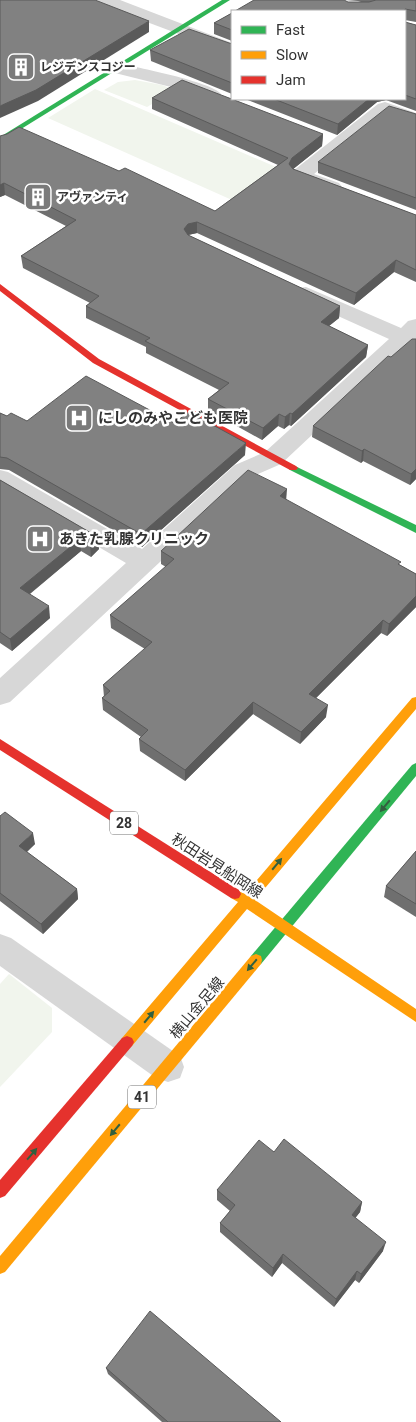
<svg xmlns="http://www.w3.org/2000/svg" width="416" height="1422" viewBox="0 0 416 1422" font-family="Roboto,'Noto Sans JP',sans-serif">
<rect width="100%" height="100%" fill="#fff"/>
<g fill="#f1f5ed">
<polygon points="135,80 162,85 175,90 147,107 104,90 118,82"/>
<polygon points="95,89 276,167 232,200 48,118"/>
<polygon points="9,974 52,1008 52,1032 0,1087 0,984"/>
</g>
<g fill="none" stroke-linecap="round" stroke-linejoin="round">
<g fill="#d7d7d7" fill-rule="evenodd">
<polygon points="97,0 120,0 232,43 232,54 99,4"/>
<path d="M117,63C135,67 213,82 221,94L218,98L212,99L187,91L111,72L108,68L111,64Z"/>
<path d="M385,102L416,113V125L387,115L314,174L339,183L342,187L339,191C324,195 307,184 293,179L290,175L293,171L378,104Z"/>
<polygon points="306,287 401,328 408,321 416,319 416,350 406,347 281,464 251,477 10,702 0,705 0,678 126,563 0,489 0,470 8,472 142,549 235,465 265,452 389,339 298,298 295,293 298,288"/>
<polygon points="0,934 11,938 180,1056 184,1067 180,1078 168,1082 156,1078 0,966"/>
</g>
<g fill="#30b455" fill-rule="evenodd">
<polygon points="222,0 230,0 0,142 0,137"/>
<polygon points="293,465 416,525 416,533 290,470 288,468"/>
<polygon points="416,763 416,776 261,964 256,966 251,964 250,960 251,956 412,765"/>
</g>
<g fill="#ff9f0a" fill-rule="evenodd">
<polygon points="416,697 416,709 255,900 416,1009 416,1022 247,909 132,1046 127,1048 122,1046 120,1042 122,1038 238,902 231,898 229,894 231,890 235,889 245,894 412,698"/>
<polygon points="256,954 261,956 262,960 261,964 5,1272 0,1274 0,1256 251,956"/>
</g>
<g fill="#e5322d" fill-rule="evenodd">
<polygon points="0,284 99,359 296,466 298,468 296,470 290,470 93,363 0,291"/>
<polygon points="0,739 239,890 241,894 239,898 235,899 231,898 0,750"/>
<polygon points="127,1036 132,1038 134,1042 132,1046 5,1196 0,1198 0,1180 122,1038"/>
</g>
</g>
<g fill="#6f6f6f">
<polygon points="345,0 416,0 416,22 405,20 348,2 361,2 358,1"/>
<polygon points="232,13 232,41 214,34 214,23"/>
<polygon points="405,22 416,25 416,111 386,100 377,102 337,135 245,99 405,99"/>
<polygon points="232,44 232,94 151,61 150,50"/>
<polygon points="152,98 323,134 322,146 293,169 416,215 416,282 394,272 354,305 197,233 188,235 340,306 339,318 329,326 368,345 366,357 291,426 289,425 284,429 278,426 262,440 208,410 208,399 219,390 146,353 146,347 86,318 86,306 90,303 23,268 21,256 66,226 5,195 0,197 0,136 119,171 215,211 278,165 152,109"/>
<polygon points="416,114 416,210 318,173 318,162"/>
<polygon points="391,357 416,479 410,485 363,461 361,463 312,437 313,426"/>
<polygon points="0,413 7,416 27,421 174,423 245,455 142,547 9,470 0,469"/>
<polygon points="0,480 98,537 99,549 91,557 81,551 30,594 50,618 12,651 0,643"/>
<polygon points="286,500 416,574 416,607 387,636 381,633 316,698 326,717 300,744 253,714 185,781 140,751 139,739 141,737 103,710 102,698 104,697 103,685 145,649 111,628 110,615 166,567 161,564 161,551"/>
<polygon points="0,816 35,844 27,852 77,889 78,899 43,934 0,901"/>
<polygon points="416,851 416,917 384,897 386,886"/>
<polygon points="274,1152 362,1202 360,1212 355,1218 383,1251 359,1283 355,1280 334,1307 282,1263 272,1277 220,1232 220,1223 230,1211 217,1200 217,1190"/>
<polygon points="106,1368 281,1422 162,1422 108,1374"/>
</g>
<g fill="#5a5a5a">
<polygon points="149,21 149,32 38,101 0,118 0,106"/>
<polygon points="369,99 386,99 386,100 377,102 337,135 338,124"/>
<polygon points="323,134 322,146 292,170 289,164 292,158"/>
<polygon points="4,183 5,195 0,197 0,185"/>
<polygon points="197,222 197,233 188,235 184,229 188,224"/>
<polygon points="396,260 394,272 354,305 356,293"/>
<polygon points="340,306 339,318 320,333 321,322"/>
<polygon points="368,345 366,357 291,426 292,414"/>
<polygon points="290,413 289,425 284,429 285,417"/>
<polygon points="279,414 278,426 262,440 263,428"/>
<polygon points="246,443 245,455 142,547 141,534"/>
<polygon points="364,449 363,461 361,463 362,451"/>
<polygon points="416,469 416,479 410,485 411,474"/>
<polygon points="287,489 286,502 280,496"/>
<polygon points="98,537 99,549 91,557 90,544"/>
<polygon points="80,539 81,551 22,600 20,588"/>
<polygon points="416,596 416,607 387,636 389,624"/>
<polygon points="49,606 50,618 12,651 10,639"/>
<polygon points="383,620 381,633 308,706 309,694"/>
<polygon points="253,702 253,714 185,781 185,770"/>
<polygon points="328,705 326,717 300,744 301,732"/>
<polygon points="33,833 35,844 21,857 19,846"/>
<polygon points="77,889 78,899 43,934 41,924"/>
<polygon points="362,1202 360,1212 350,1225 352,1215"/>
<polygon points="386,1242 383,1251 359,1283 361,1274"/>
<polygon points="283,1254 282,1263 272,1277 273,1268"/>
<polygon points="357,1271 355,1280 334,1307 336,1299"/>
</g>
<g fill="#818181" stroke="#5a5a5a">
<polygon points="0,0 95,0 149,21 36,90 0,106"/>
<polygon points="254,0 344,0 348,2 369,2 376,0 416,0 416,11 405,9 405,21 405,11 235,11"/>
<polygon points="232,13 232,30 214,23"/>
<polygon points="405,22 416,25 416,99 405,95"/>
<polygon points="189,29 232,44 232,83 150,50"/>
<polygon points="182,80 323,134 292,158 289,164 293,169 416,215 416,270 396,260 356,293 197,222 188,224 184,229 188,235 340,306 321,322 368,345 292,414 290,413 285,417 279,414 263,428 208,399 229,383 145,341 150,338 86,306 99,296 21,256 76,220 4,183 0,185 0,136 7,134 19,127 119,171 125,168 215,211 288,158 152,98"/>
<polygon points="274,99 369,99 338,124"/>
<polygon points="389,106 416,114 416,198 318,162"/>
<polygon points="412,339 416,339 416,469 411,474 364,449 362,451 313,426 388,356 391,357"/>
<polygon points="86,376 174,423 189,412 246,443 141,534 7,458 0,457 0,413 7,416 11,413 27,421"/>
<polygon points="248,470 287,489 280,496 401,562 398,564 416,574 416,596 389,624 383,620 309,694 328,705 301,732 253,702 185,770 139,739 148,730 102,698 110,691 103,685 152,642 110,615 174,559 161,551"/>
<polygon points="0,480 98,537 90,544 80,539 20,588 49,606 10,639 0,632"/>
<polygon points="5,812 33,833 19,846 77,889 41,924 0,893 0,816"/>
<polygon points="416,851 416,904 386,886"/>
<polygon points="284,1139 362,1202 352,1215 386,1242 361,1274 357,1271 336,1299 283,1254 273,1268 220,1223 235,1205 217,1190 259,1140 274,1152"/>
<polygon points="150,1311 281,1422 168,1422 106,1368"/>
</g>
<defs><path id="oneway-solid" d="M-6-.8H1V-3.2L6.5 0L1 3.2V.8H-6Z" transform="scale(1.25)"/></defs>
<g fill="#32603f">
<use href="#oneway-solid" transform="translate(385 806) rotate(130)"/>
<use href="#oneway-solid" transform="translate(277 864) rotate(-50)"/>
<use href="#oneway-solid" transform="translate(252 965) rotate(130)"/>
<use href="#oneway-solid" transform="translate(149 1017) rotate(-50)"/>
<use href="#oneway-solid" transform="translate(115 1130) rotate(130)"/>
<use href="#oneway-solid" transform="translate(32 1154) rotate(-49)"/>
</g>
<defs>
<g id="building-square" transform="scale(1.4375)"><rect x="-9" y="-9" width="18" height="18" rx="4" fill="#7a7a7a" stroke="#fff"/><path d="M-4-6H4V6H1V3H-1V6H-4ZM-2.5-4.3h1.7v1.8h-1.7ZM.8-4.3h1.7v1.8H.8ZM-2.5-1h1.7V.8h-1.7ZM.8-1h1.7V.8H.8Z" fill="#fff"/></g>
<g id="hospital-square" transform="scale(1.4375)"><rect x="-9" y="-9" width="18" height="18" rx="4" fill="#7a7a7a" stroke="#fff"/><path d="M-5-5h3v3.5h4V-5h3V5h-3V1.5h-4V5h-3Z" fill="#fff"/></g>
</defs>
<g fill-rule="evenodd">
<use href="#building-square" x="21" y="67"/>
<use href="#building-square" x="38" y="197"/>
<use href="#hospital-square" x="79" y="418"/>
<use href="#hospital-square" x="40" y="539"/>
</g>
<g text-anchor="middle" stroke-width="5" stroke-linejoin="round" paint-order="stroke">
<g font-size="12" font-weight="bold" fill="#333" stroke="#fff" text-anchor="start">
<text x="40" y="71">レジデンスコジー</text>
<text x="57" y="201">アヴァンティ</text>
</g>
<g fill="#fff" stroke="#707070" stroke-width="1">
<rect x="110" y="811.5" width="28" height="23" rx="4"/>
<rect x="128" y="1085.5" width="28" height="23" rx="4"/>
</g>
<g font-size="14" font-weight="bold" fill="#333">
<text x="124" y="828">28</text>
<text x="142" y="1102">41</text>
</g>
<g font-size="15" font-weight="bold" fill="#333" stroke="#fff" text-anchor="start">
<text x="98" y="423">にしのみやこども医院</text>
<text x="59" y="544">あきた乳腺クリニック</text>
</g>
<g font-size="15" fill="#333" stroke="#fff">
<text transform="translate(217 866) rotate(33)" y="5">秋田岩見船岡線</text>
<text transform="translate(197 1008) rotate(-50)" y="5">横山金足線</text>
</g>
</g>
<rect x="231" y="10" width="175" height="90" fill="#ffffff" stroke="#adadad"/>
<rect x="241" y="26" width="25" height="8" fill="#30b455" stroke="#adadad"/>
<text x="276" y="35" font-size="15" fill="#333333">Fast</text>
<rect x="241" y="51" width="25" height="8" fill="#ff9f0a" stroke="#adadad"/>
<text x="276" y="60" font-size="15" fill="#333333">Slow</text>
<rect x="241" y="76" width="25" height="8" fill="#e5322d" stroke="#adadad"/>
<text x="276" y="85" font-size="15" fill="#333333">Jam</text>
</svg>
